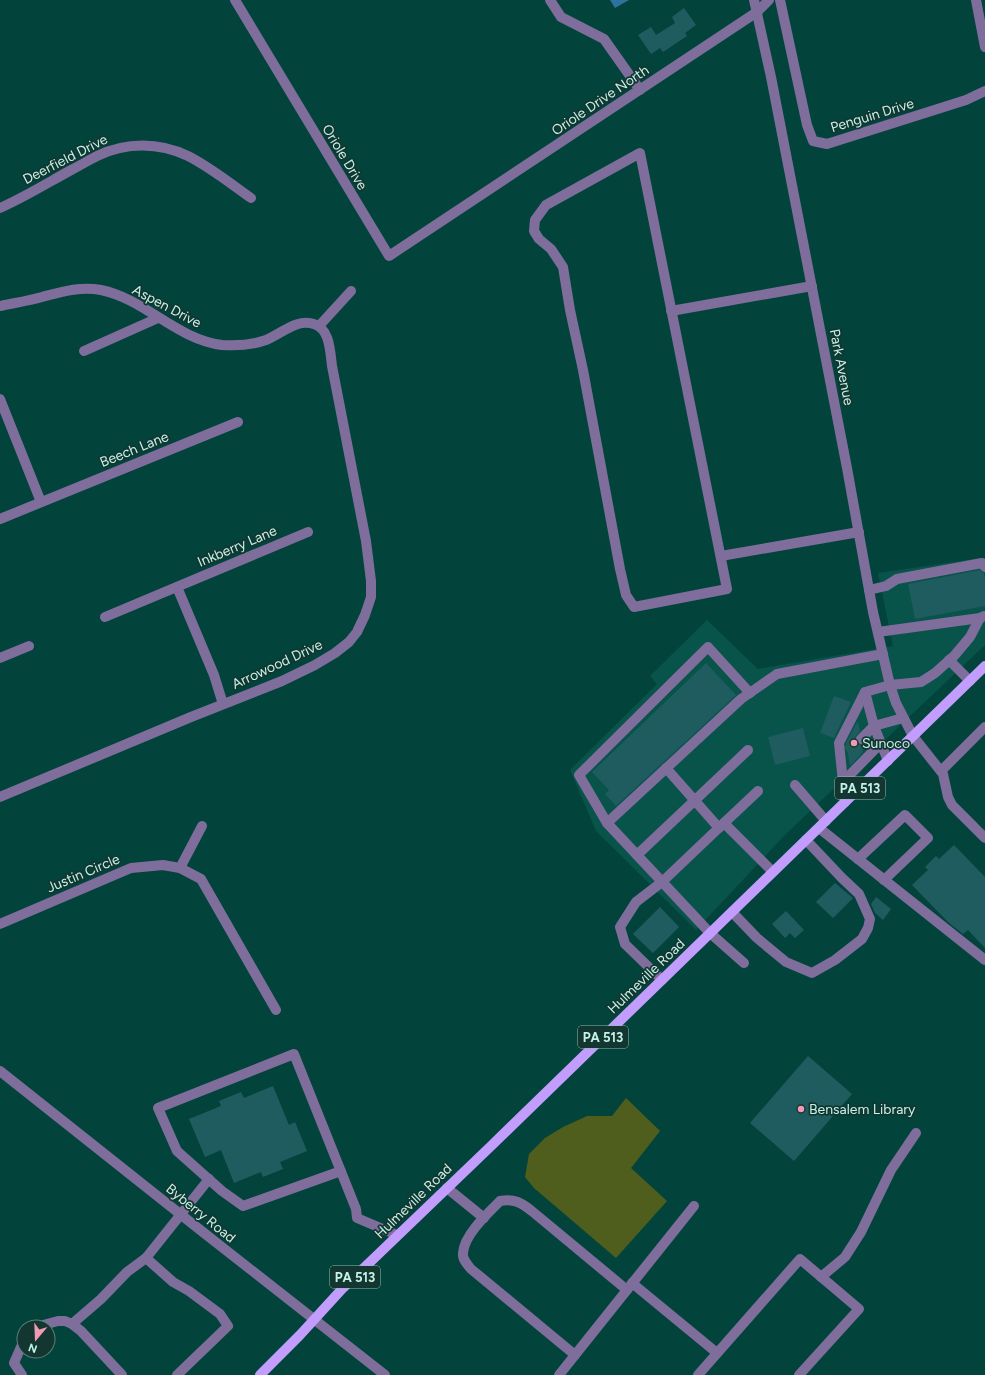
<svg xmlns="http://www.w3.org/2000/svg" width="985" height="1375" viewBox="0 0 985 1375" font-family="Figtree,sans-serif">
<rect width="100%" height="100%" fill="#02443c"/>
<polygon fill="#08534a" points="981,558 985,561 985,645 785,835 696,930 596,831 570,770 657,684 650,676 707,620 758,669 893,646 878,573"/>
<polygon fill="#4f5e1c" points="626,1098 660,1131 631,1168 667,1201 616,1258 534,1188 525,1177 529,1154 545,1138 563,1127 587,1116 612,1116"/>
<polygon fill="#2e729f" points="610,0 629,0 615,8"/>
<g fill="#1f5c60">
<polygon points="684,8 696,25 685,33 687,36 663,52 660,48 651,54 638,35 651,27 656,35 675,23 672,17"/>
<polygon points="979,570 984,573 985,579 985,606 915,619 908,584"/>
<polygon points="706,663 736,695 616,806 605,794 609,790 592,772"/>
<polygon points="834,696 851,702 834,738 820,733"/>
<polygon points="858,722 860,731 855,737 855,740 857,744 862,745 863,752 850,766 846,743 856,724"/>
<polygon points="803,728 810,756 775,765 768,737"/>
<polygon points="954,845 985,877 985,948 968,930 963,934 948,922 912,885 928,870 925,867 936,856 939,859"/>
<polygon points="835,883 853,898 833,918 816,902"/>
<polygon points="876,897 891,909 883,920 875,913 871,904"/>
<polygon points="660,907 679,927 653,953 633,934"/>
<polygon points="786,911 804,930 795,938 790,933 785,938 772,924"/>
<polygon points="808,1056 852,1094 794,1161 750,1123"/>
<polygon points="273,1086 289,1125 295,1122 307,1151 280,1162 283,1169 263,1177 261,1172 234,1183 221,1150 205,1157 189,1119 221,1106 219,1101 241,1092 244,1098"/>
</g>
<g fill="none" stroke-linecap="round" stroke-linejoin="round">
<polyline stroke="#1f5e56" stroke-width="10" stroke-dasharray="10 5" stroke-linecap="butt" points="847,751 861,739"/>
<g stroke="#7f6d9c" stroke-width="10">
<polyline points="235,0 389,256 757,12 769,0"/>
<polyline points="550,0 561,17 604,39 640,90"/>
<polyline points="754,0 771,77 847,468 873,612 890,685 896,703 913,736 943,774 948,797 952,805 985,838"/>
<polyline points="780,0 807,125 813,141 827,144 966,100 985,91"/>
<polyline points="976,0 985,47"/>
<polygon points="640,153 727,589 634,607 626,595 620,569 583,370 570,310 563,267 551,249 539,239 534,231 535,220 546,205"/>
<path d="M0,208C25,197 49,182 73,169C81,165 89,160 97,156C126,142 159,142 188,156C210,167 231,184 251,198"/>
<path d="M0,306C14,303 28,301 42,297C61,292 80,286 101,290C145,299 176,339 222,345C237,346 252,345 266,340C281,334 297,318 314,324C330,329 330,351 332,366L366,541L371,581V597L365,615L357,632L349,642L335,653L315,665L282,681L191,717L0,797"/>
<polyline points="671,311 812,286"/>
<polyline points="319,326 351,291"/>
<polyline points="84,351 158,318"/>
<polyline points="0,399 41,502"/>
<polyline points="0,519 238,422"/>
<polyline points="721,556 859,532"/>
<polyline points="177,587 214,675 223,704"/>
<polyline points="869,590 886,586 897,579 982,563 985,567"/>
<polyline points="105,617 308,532"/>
<polyline points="878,632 980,618 984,616"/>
<polyline points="0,658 29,646"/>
<polyline points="949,660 970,681"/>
<polyline points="865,692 874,726 903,718"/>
<polyline points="861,739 874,726 888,761"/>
<polyline points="666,768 719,828"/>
<polyline points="941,771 985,727"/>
<polyline points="842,783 880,744"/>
<polyline points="795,785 826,821"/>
<polyline points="845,802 839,743 865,692 890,685 921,682 935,673 954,656 970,637 980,618"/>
<polyline points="607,823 579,775 708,647 750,693"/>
<polyline points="724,823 758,791"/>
<polyline points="819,828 985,960"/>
<polyline points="637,855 748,750"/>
<polyline points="858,859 905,815 928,838 884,880"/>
<polyline points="180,868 202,826"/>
<polyline points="732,912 757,938 786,962 812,973 835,960 862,939 868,928 870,919 859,894 842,878 806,840"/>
<polyline points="0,924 131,868 163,865 180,868 201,879 276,1010"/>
<polyline points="744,963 710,933 607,823 741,699 777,674 883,654"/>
<polyline points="662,980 625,944 620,927 636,902 662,882 724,823 773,872"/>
<polyline points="0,1071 199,1229 385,1375"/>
<polyline points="341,1171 243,1206 222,1191 177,1151 158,1108 294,1054 356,1209 357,1218 397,1235"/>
<polyline points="447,1188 484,1218"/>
<polyline points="821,1277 845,1257 861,1232 891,1170 916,1133"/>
<polyline points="632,1283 717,1353"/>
<polyline points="72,1324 81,1331 122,1375"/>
<polyline points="36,1327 58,1321 65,1321 72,1324 101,1299 127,1272 146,1258"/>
<path d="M575,1355L471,1269C467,1264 462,1259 463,1253C464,1235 488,1213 500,1201C514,1198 522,1203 533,1212L627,1290"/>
<polyline points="22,1375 14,1363 21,1347 24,1343"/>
<polyline points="177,1375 228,1326 220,1314 189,1291 173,1282 146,1258 209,1179"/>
<polyline points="559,1375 694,1206"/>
<polyline points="698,1375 800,1259 859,1309 799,1375"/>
</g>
<polyline stroke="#c39dfe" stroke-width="10" points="260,1375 300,1335 342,1289 490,1147 985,666"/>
</g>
<g fill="#f19ab3" stroke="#143631" stroke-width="1.5">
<circle cx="854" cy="743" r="4"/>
<circle cx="801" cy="1109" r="4"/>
</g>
<g text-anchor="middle" stroke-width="3.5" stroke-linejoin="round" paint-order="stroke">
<g fill="#143631" stroke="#8ebab1" stroke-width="1">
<rect x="835" y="777" width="50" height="22" rx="3"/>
<rect x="578" y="1026" width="50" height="22" rx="3"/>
<rect x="330" y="1266" width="50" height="22" rx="3"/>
</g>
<g font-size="13" font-weight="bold" fill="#c2f2e8">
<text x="860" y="793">PA 513</text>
<text x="603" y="1042">PA 513</text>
<text x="355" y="1282">PA 513</text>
</g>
<g font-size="14" fill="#c2f2e8" stroke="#143631">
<text transform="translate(600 100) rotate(-34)" y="5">Oriole Drive North</text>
<text transform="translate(872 115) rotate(-17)" y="5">Penguin Drive</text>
<text transform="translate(345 157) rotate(59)" y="5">Oriole Drive</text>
<text transform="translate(65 159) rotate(-27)" y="5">Deerfield Drive</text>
<text transform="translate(167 306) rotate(28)" y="5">Aspen Drive</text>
<text transform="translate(842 367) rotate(79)" y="5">Park Avenue</text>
<text transform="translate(134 449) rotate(-22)" y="5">Beech Lane</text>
<text transform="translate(237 546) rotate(-23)" y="5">Inkberry Lane</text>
<text transform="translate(277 664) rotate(-25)" y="5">Arrowood Drive</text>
<text transform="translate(83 873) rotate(-23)" y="5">Justin Circle</text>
<text transform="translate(646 976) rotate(-44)" y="5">Hulmeville Road</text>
<text transform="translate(413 1201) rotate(-44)" y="5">Hulmeville Road</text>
<text transform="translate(201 1213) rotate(39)" y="5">Byberry Road</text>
</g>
<g font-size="14" fill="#c2f2e8" stroke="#143631" text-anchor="start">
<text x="862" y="748">Sunoco</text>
<text x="809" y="1114">Bensalem Library</text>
</g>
</g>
<g transform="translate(36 1339) rotate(199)"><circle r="19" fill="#143631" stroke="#5a817a"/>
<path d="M0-3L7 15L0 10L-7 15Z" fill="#f19ab3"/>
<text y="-6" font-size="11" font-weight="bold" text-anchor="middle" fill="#c2f2e8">N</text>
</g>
</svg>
